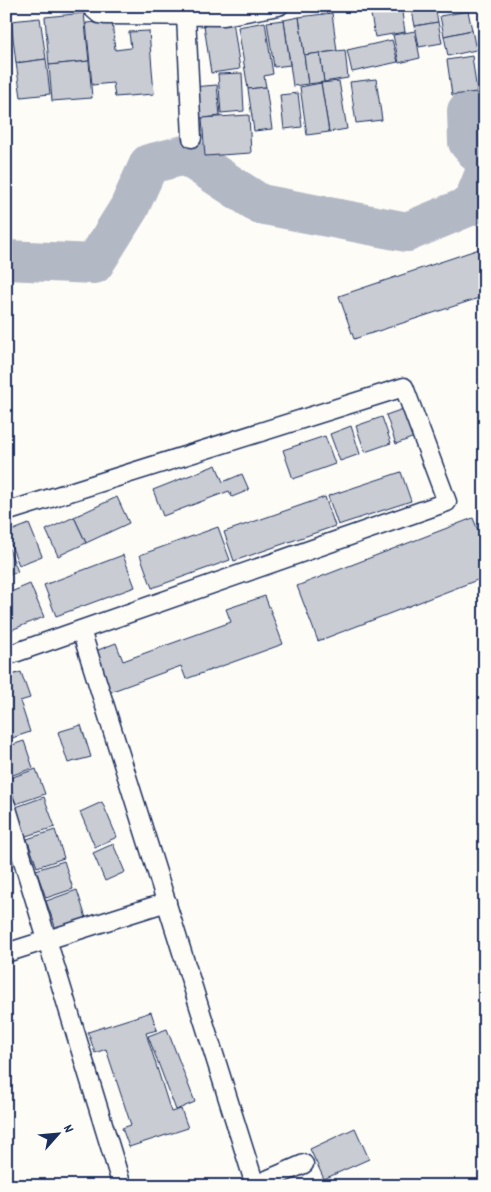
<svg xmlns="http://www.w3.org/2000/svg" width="491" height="1192" viewBox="0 0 491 1192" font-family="Dekko,sans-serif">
<rect width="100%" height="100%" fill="#fdfcf7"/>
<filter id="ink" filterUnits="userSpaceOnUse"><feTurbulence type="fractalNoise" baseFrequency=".02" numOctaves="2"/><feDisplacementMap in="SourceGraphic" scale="10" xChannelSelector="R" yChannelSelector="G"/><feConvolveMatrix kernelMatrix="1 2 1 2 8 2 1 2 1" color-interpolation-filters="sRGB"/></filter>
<g filter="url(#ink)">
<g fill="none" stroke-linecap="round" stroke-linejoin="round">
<g stroke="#b3b8c5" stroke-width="40">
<polyline points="485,108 467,111 468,142 485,162"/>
<polyline points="6,260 94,264 129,208 149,164 185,155 260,204 407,232 472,205 485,173"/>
</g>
</g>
<g fill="#c9ccd3" stroke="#1b2f5e">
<polygon points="388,6 401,6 405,32 375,37 370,9"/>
<polygon points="411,6 435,6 438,22 415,26"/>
<polygon points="468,11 472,30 444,36 440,16"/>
<polygon points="84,13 89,61 49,65 45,17"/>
<polygon points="332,13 337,51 304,55 299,17"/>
<polygon points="299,17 308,84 293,86 284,20"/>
<polygon points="40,18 46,59 16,63 11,21"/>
<polygon points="284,20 290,65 274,67 267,22"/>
<polygon points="112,21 115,50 131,48 129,32 149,31 154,94 115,97 113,83 92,85 86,23"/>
<polygon points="233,21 240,69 211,73 204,25"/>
<polygon points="265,22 273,74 264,76 266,87 248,89 238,27"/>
<polygon points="438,22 442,43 419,47 415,26"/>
<polygon points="472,30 476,50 448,56 444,36"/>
<polygon points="415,31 420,58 399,63 393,35"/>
<polygon points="392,40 398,62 352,72 347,50"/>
<polygon points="345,50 348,78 324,82 320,53"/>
<polygon points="320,53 324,82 308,84 304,55"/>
<polygon points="472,56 477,92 452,95 447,60"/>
<polygon points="46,59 50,94 21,97 16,63"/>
<polygon points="89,61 92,98 52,101 49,65"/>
<polygon points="242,73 244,111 221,113 218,74"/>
<polygon points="376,79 382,120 356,123 350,82"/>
<polygon points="339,81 347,129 329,132 321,83"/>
<polygon points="321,83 329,132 307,135 300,87"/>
<polygon points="217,85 220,116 195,119 192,87"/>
<polygon points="266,87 272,129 254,131 248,89"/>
<polygon points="298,93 302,127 284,129 280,95"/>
<polygon points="249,115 251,153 205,156 202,118"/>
<polygon points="485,247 485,296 354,339 339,296"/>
<polygon points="406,408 417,436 396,444 386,415"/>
<polygon points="382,417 391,443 365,452 356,426"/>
<polygon points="351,426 360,454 340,461 330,434"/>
<polygon points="325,436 335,464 293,479 283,450"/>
<polygon points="216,465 223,482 242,474 249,490 232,497 229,491 163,516 153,490"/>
<polygon points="401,472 411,501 338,525 328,496"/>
<polygon points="117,497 129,523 86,543 74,517"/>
<polygon points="325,497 335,526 234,561 224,532"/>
<polygon points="74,517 86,543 58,556 46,530"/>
<polygon points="473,518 485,548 485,577 318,641 297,586"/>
<polygon points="29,524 42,556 19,565 6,533"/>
<polygon points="218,527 230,560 152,588 140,555"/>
<polygon points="6,541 18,572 6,576"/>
<polygon points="123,555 135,587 56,616 44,585"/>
<polygon points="30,584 44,617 6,632 6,594"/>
<polygon points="265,596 283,644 186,679 181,666 107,693 93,652 116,643 123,661 231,622 226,609"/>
<polygon points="21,672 30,698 20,701 30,732 6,740 6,677"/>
<polygon points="81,725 91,757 68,763 58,732"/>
<polygon points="24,741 33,768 7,777 6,747"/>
<polygon points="36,769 45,794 16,804 7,779"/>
<polygon points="44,797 55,827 26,836 16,807"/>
<polygon points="102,802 117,837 95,847 80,812"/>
<polygon points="55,830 64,858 37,867 27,839"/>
<polygon points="113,844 125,872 105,881 93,853"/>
<polygon points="64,861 73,889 46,898 36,870"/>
<polygon points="77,890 87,921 57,932 46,901"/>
<polygon points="151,1012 157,1030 146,1033 171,1112 181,1109 188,1128 129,1147 122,1128 131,1125 106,1049 95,1053 88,1032"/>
<polygon points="167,1029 195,1102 176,1110 148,1036"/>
<polygon points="355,1128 369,1159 324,1179 310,1149"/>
</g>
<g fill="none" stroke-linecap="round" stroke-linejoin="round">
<g stroke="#1b2f5e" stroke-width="21">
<g id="minor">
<polyline points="90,6 99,14 106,15 224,16 279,6"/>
<polyline points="186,16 192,138"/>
<polyline points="6,512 404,387 447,502 6,656"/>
<polyline points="81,630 255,1185 253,1186"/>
<polyline points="6,805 122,1186"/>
<polyline points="6,953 167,902"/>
<polyline points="255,1185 304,1164"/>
</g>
</g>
<use href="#minor" stroke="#fdfcf7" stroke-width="18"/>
</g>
</g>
<rect width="491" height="1192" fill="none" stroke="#fdfcf7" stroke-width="25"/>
<rect x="12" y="12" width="466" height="1167" fill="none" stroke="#1b2f5e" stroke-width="2" filter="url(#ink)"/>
<g transform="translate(58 1134) rotate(63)" stroke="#fdfcf7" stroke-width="4" paint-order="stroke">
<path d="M0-4L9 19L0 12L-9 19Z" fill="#1b2f5e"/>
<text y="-8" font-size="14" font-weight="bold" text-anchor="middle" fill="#1b2f5e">N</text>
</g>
</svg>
